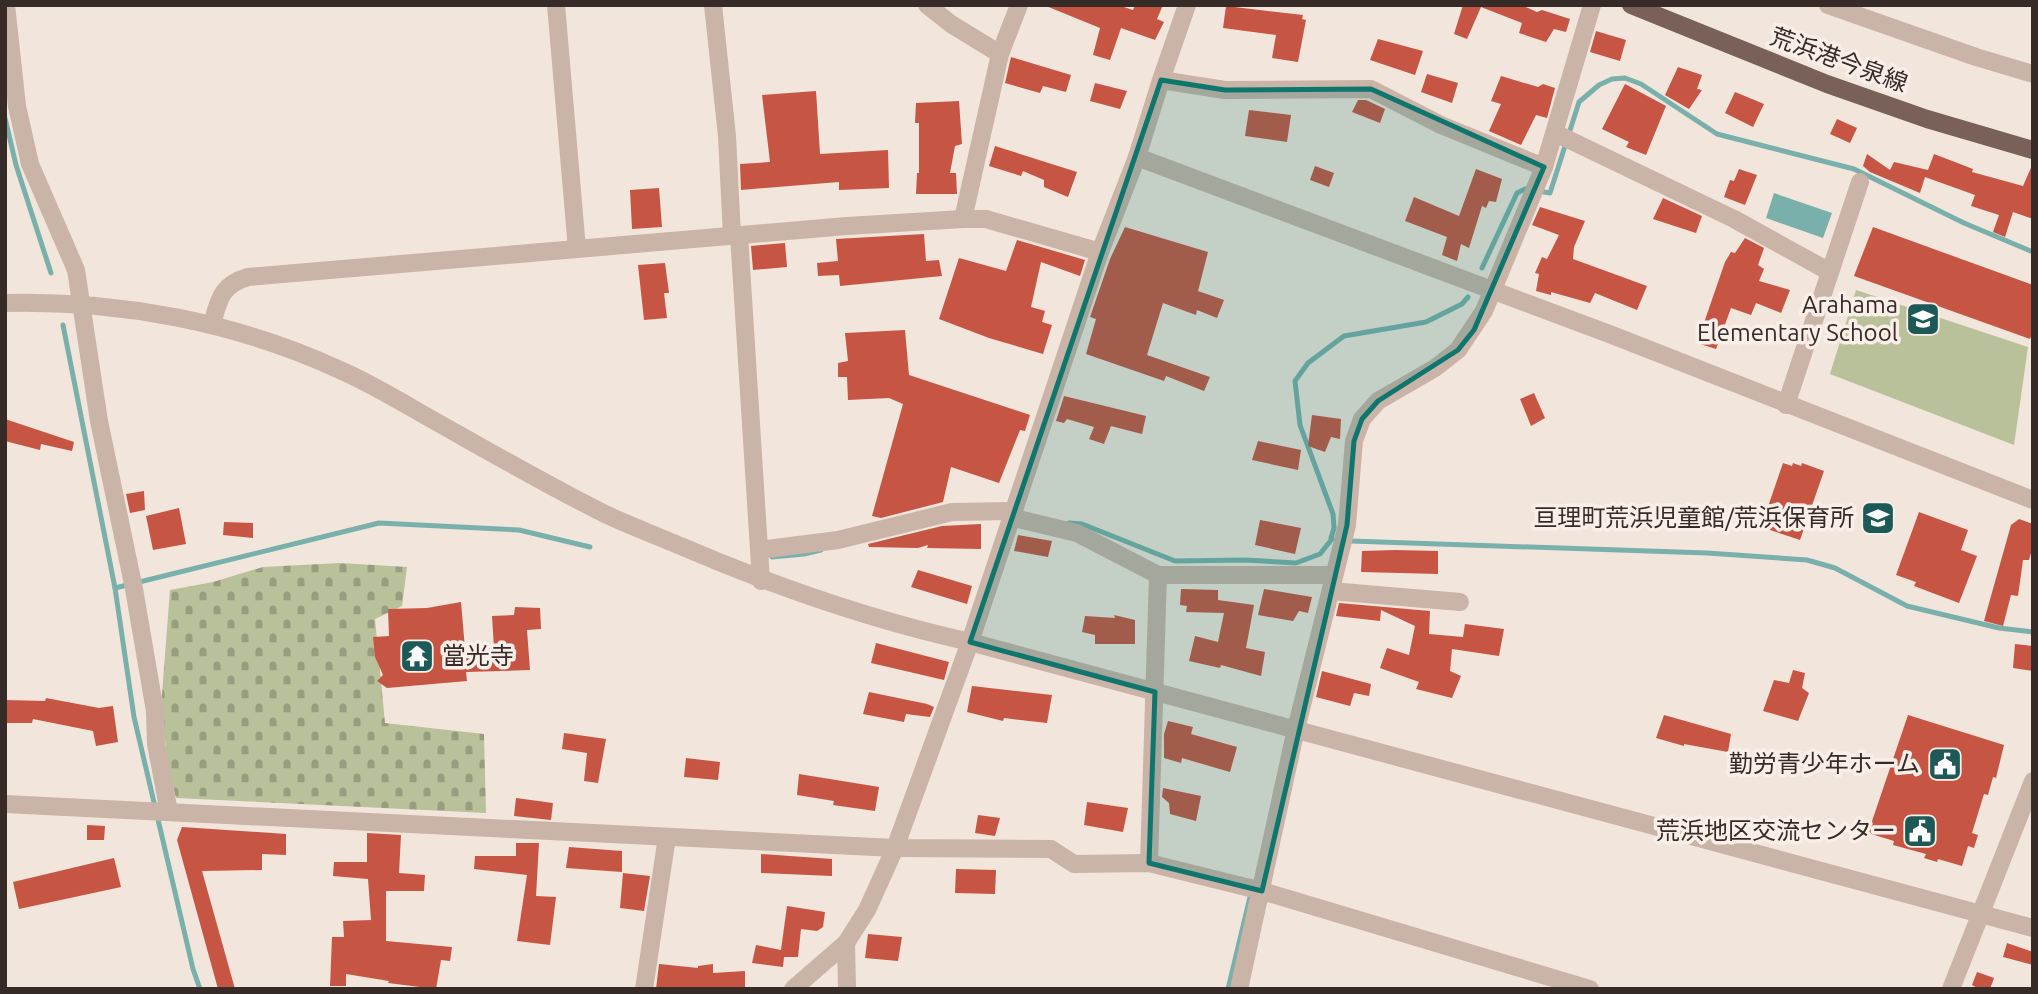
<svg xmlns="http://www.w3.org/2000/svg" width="2038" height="994" viewBox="0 0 2038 994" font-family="Ubuntu,'Noto Sans JP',sans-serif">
<defs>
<pattern id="cemetery-stones" width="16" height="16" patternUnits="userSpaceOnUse" patternTransform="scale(1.75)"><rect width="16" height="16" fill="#b9c19b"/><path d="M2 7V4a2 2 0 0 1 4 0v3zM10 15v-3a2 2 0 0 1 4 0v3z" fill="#979d7e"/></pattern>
</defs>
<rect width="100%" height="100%" fill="#f2e5db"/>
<polygon fill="#b9c19b" points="1856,290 2028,347 2014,445 1830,374"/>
<polygon fill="url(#cemetery-stones)" points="340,563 407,567 402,606 375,619 385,723 484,734 486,813 176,798 168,766 161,707 170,590 213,582 263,567"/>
<polygon fill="#7ab0ac" points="1774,193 1832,213 1823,238 1766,218"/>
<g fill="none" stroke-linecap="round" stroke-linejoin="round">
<g stroke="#7ab0ac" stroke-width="5">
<polyline points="5,118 16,165 51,273"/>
<polyline points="1544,192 1550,193 1579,102 1599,85 1612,79 1625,78 1641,84 1717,134 1854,169 1964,223 2033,252"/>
<polyline points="1482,268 1517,193 1525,189"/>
<polyline points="63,325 115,588 134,717 193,969 200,989"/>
<polyline points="1069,523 1082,524 1175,561 1245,560 1296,563 1320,554 1332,539"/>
<polyline points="1331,538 1334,528 1333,514 1300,425 1295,381 1308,363 1344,336 1426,322 1462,304 1468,297"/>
<polyline points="1351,541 1707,553 1807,560 1835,568 1907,606 1999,628 2033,632"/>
<polyline points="772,557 804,554 821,550"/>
<polyline points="115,588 379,523 519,530 590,547"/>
<polyline points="1228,989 1250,897"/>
</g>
</g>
<g fill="#c75544">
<polygon points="1118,5 1133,10 1135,5 1163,5 1157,19 1164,22 1155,40 1121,28 1110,60 1093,55 1100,28 1046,6"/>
<polygon points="1463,5 1521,5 1537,12 1542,10 1570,19 1566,32 1554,29 1546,42 1519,33 1522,23 1481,7 1467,39 1454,34"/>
<polygon points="1226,6 1303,15 1302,19 1306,20 1298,62 1272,58 1276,35 1223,28"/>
<polygon points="1596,31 1626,40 1620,61 1590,52"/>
<polygon points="1378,39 1423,51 1415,75 1370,60"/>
<polygon points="1011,57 1071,75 1066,92 1043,86 1040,93 1005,83"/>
<polygon points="1678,67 1702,75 1697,89 1702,90 1689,109 1665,95"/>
<polygon points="1427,74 1458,83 1452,103 1421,92"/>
<polygon points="1501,76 1538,87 1543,84 1555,88 1547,118 1536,115 1521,145 1489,131 1501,104 1491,101"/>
<polygon points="1095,83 1127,91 1120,109 1090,101"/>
<polygon points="1625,84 1666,106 1646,155 1626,147 1629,142 1602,129"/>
<polygon points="816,91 820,154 888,150 889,188 839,190 839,182 741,190 740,164 770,162 762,95"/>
<polygon points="1735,92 1764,104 1753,127 1725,113"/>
<polygon points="1358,100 1366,100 1385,109 1380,123 1352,112"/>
<polygon points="959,101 962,144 955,146 950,173 956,173 957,194 916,194 917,173 919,173 919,123 915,123 916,103"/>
<polygon points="1249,110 1291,115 1287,142 1245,136"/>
<polygon points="1837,119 1857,128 1850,143 1830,134"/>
<polygon points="995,146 1077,172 1068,197 1044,187 1044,180 1023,171 1021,176 989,166"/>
<polygon points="1867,154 1890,170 1894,162 1928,170 1934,154 1973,169 1972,172 2023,186 2033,163 2033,219 2013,212 2005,237 1993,232 1999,215 1971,206 1975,195 1925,177 1920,193 1870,172 1863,166"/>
<polygon points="1315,166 1334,173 1329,187 1310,180"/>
<polygon points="1476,169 1502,179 1496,202 1489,201 1486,208 1482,206 1469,248 1461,244 1457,261 1442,255 1447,237 1405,221 1414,197 1459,216"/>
<polygon points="1739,169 1757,175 1745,205 1724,197 1730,180 1734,181"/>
<polygon points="659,188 662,227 632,229 630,190"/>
<polygon points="1663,198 1702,216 1696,233 1653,219"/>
<polygon points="1540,207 1585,221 1574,247 1573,259 1647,286 1637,310 1595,293 1590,303 1551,292 1551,295 1536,291 1539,274 1535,273 1542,257 1547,259 1559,235 1532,225"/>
<polygon points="1125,227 1208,252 1198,291 1224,300 1217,318 1197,310 1196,315 1163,303 1147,355 1210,377 1204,391 1166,376 1164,381 1086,354 1096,319 1090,317 1110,259"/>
<polygon points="1873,227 2033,285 2033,331 2030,339 1854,276"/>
<polygon points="924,234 926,261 939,260 942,276 840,286 839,275 818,276 817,263 838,261 836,239"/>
<polygon points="1745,238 1764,248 1758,265 1764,269 1759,281 1790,290 1781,313 1756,303 1751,315 1731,308 1716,349 1697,343 1725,262 1731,252 1735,253"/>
<polygon points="1017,240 1085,260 1080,276 1041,262 1031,307 1045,311 1042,322 1052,325 1043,354 989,338 939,319 959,258 1006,271"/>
<polygon points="785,243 787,267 753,270 751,246"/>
<polygon points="665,263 669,293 664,293 667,318 644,320 638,265"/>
<polygon points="905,330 909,375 1030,415 1025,431 1020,430 999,483 951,467 943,502 881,518 872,516 903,404 889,398 848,400 847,377 838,377 838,363 848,361 845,333"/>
<polygon points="1534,393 1545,418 1531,426 1520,399"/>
<polygon points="1064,396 1146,416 1142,434 1111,426 1104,444 1089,439 1094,427 1067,419 1064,423 1056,421"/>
<polygon points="1312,415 1341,419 1340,439 1331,437 1325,452 1308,446"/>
<polygon points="5,419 74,442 72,451 41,444 40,450 5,441"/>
<polygon points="1258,441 1301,450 1298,470 1252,460"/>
<polygon points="1783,463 1792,466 1793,463 1801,466 1802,463 1824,471 1800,540 1761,527"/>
<polygon points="144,491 145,510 130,513 126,494"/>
<polygon points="179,508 186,544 153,550 146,516"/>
<polygon points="1919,512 1968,530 1961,550 1977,556 1959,603 1914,586 1916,582 1896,575"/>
<polygon points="2019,519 2033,524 2033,546 2029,560 2023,560 2018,596 2011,595 2003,626 1984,621 2011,525"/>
<polygon points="1260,520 1301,528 1295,554 1255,545"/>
<polygon points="224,522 253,523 253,538 223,535"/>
<polygon points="981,524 981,549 927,548 928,545 918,548 869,547 868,544 942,526"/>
<polygon points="1018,535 1052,541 1048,557 1014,551"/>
<polygon points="1395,550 1438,551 1438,574 1361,572 1362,551"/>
<polygon points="918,570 972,586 967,604 911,587"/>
<polygon points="1181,589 1218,590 1218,600 1254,605 1246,648 1265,652 1261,676 1221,665 1220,668 1189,661 1195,636 1218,642 1224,613 1186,612 1187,606 1180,605"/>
<polygon points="1264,589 1312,597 1308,613 1299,611 1293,621 1258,615"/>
<polygon points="461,602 465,649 494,648 492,616 514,615 515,607 540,608 541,629 527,630 530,670 466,672 467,681 387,688 377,681 383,675 375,657 373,637 389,636 388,609 427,608"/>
<polygon points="1339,603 1430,611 1429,634 1463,637 1465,624 1504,629 1499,656 1452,649 1450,671 1461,676 1452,698 1416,689 1419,682 1380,668 1387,648 1409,655 1415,626 1381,610 1380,621 1336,616"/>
<polygon points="1114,615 1135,620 1135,644 1095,644 1095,635 1082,632 1085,616 1115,618"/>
<polygon points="876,643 949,662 944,680 871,663"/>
<polygon points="2015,644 2033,646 2033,671 2013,668"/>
<polygon points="1793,670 1805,673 1802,688 1809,693 1798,721 1763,711 1774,680 1789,683"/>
<polygon points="1322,671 1371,684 1369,696 1354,693 1350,706 1316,697"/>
<polygon points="972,686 1052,695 1047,723 1004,718 1003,721 967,712"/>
<polygon points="869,692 927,704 934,707 930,717 906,714 904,722 863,714"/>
<polygon points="46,698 99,708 113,706 118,742 96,746 93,731 33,719 32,723 5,723 5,700 45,701"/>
<polygon points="1664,715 1731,734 1728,752 1684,744 1684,746 1656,738"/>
<polygon points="1908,715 2004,745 1996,778 1993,777 1988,795 1984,794 1972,833 1978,835 1974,848 1968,846 1962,866 1938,859 1937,862 1924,858 1926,854 1893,845 1894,841 1868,833"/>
<polygon points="1168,721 1193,727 1191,734 1237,747 1230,772 1182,758 1181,763 1164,758 1164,734"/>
<polygon points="564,733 606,739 598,783 584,781 587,753 562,749"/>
<polygon points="686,758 720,762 718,780 684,777"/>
<polygon points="799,774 879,787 875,811 833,805 834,801 797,795"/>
<polygon points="1163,788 1201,796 1196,821 1170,814 1169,803 1162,797"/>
<polygon points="516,798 553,803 551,820 514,816"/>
<polygon points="1087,802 1128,808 1123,832 1084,825"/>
<polygon points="978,815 1000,818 995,836 975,833"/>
<polygon points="87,825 105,826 104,840 87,840"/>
<polygon points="182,827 286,834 286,855 262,854 262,870 202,871 235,989 218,989 177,840"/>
<polygon points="367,833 401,835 399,873 425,875 424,891 386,891 386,941 452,947 450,961 441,960 436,989 388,983 389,981 346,974 346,986 330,986 332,937 344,937 343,921 371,920 368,879 333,876 334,862 367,862"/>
<polygon points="516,843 539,843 536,896 556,897 550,945 517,941 527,875 474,869 475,856 516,856"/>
<polygon points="569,847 622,851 622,872 566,868"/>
<polygon points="761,854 832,859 832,876 761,873"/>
<polygon points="114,858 121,887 19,909 13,882"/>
<polygon points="956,869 996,870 995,894 955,893"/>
<polygon points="623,873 650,876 644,911 620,908"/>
<polygon points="787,906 825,912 823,927 817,931 801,929 798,957 784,957 783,967 752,963 756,945 781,950"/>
<polygon points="868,934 902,937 898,961 865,958"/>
<polygon points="2007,943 2033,952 2033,965 2003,957"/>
<polygon points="659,964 698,968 698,966 713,964 713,973 745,971 745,989 656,989"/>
<polygon points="1977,972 1994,978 1990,989 1979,989 1972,985"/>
</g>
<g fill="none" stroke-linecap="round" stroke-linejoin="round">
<g stroke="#cab3a7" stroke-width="18">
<polyline points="6,5 17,106 30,164 76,270 99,421 134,589 155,711 156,744 169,812"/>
<polyline points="556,5 577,249"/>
<polyline points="713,5 727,136 732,236"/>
<polyline points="927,5 951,24 1000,54"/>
<polyline points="1828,5 1976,57 2033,74"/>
<polyline points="1161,80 1225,90 1371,89 1441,125 1544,167"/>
<polyline points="1555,133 1734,219 1830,272"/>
<polyline points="1137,157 1612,335 2033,500"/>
<polyline points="963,219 1000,54 1019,5"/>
<polyline points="739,235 761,581"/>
<path d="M5,303C119,300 236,322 340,370C372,384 403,403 433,420C490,452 547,485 605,514C631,526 657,536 683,547C776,587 871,620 970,642L2033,928"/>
<path d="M212,324C219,299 221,285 248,277L847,226L963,219H986L1100,252"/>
<polyline points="1786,405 1860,182"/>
<polyline points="1010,517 1077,533 1158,575 1334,575"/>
<polyline points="759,550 838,540 952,512 1012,511"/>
<polyline points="1331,591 1460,602"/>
<polyline points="5,804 895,848 1051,849 1074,864 1149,863 1262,891 1590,989"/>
<polyline points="1149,863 1158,575"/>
<polyline points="846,943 847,989"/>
<polyline points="644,989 667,837"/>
<polyline points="793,989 846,943 867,910 895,848 970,642 1100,252 1137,157 1161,80 1187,5"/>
<polyline points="1239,989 1296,729 1347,525 1354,441 1362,419 1378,401 1435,368 1458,350 1484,311 1544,167 1592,5"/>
<polyline points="1951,989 2033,781"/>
</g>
<polyline stroke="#796059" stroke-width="18" points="1631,5 1827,84 1927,119 2033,150"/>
</g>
<path fill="#0f766e" fill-opacity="0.2" stroke="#0f766e" stroke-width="5" stroke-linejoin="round" d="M1161,80L1225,90L1371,89L1544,167L1474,330L1458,350L1378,401L1362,419L1354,441L1347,525L1262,891L1149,863L1155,692L970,642Z"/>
<defs>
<g id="school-square" transform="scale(1.75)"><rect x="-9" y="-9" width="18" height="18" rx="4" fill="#1d5956" stroke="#faefe8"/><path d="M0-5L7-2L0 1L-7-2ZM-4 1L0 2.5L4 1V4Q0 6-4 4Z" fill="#fff"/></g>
<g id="temple-square" transform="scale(1.75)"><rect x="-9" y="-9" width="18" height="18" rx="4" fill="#1d5956" stroke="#faefe8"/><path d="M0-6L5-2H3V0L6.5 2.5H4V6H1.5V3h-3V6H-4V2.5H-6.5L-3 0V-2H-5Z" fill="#fff"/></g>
<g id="civic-square" transform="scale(1.75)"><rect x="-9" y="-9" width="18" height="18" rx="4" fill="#1d5956" stroke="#faefe8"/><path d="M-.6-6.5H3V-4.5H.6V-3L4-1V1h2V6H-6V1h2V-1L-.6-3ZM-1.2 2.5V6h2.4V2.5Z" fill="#fff"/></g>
</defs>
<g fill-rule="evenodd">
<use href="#school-square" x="1923" y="319"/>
<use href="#school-square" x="1878" y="518"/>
<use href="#temple-square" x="417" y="656"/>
<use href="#civic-square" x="1945" y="764"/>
<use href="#civic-square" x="1920" y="831"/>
</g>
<g text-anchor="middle" stroke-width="7" stroke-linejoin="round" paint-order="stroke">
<g font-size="24" fill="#372b28" stroke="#faefe8">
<text transform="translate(1839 60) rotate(20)" y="8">荒浜港今泉線</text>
</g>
<g font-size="24" fill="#372b28" stroke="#faefe8" text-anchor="end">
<text x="1898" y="313">Arahama<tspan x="1898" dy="28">Elementary School</tspan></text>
<text x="1854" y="526">亘理町荒浜児童館/荒浜保育所</text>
<text x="442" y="664" text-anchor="start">當光寺</text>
<text x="1920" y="772">勤労青少年ホーム</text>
<text x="1896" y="839">荒浜地区交流センター</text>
</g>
</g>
<rect width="2038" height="994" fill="none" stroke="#372b28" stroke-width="14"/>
</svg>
